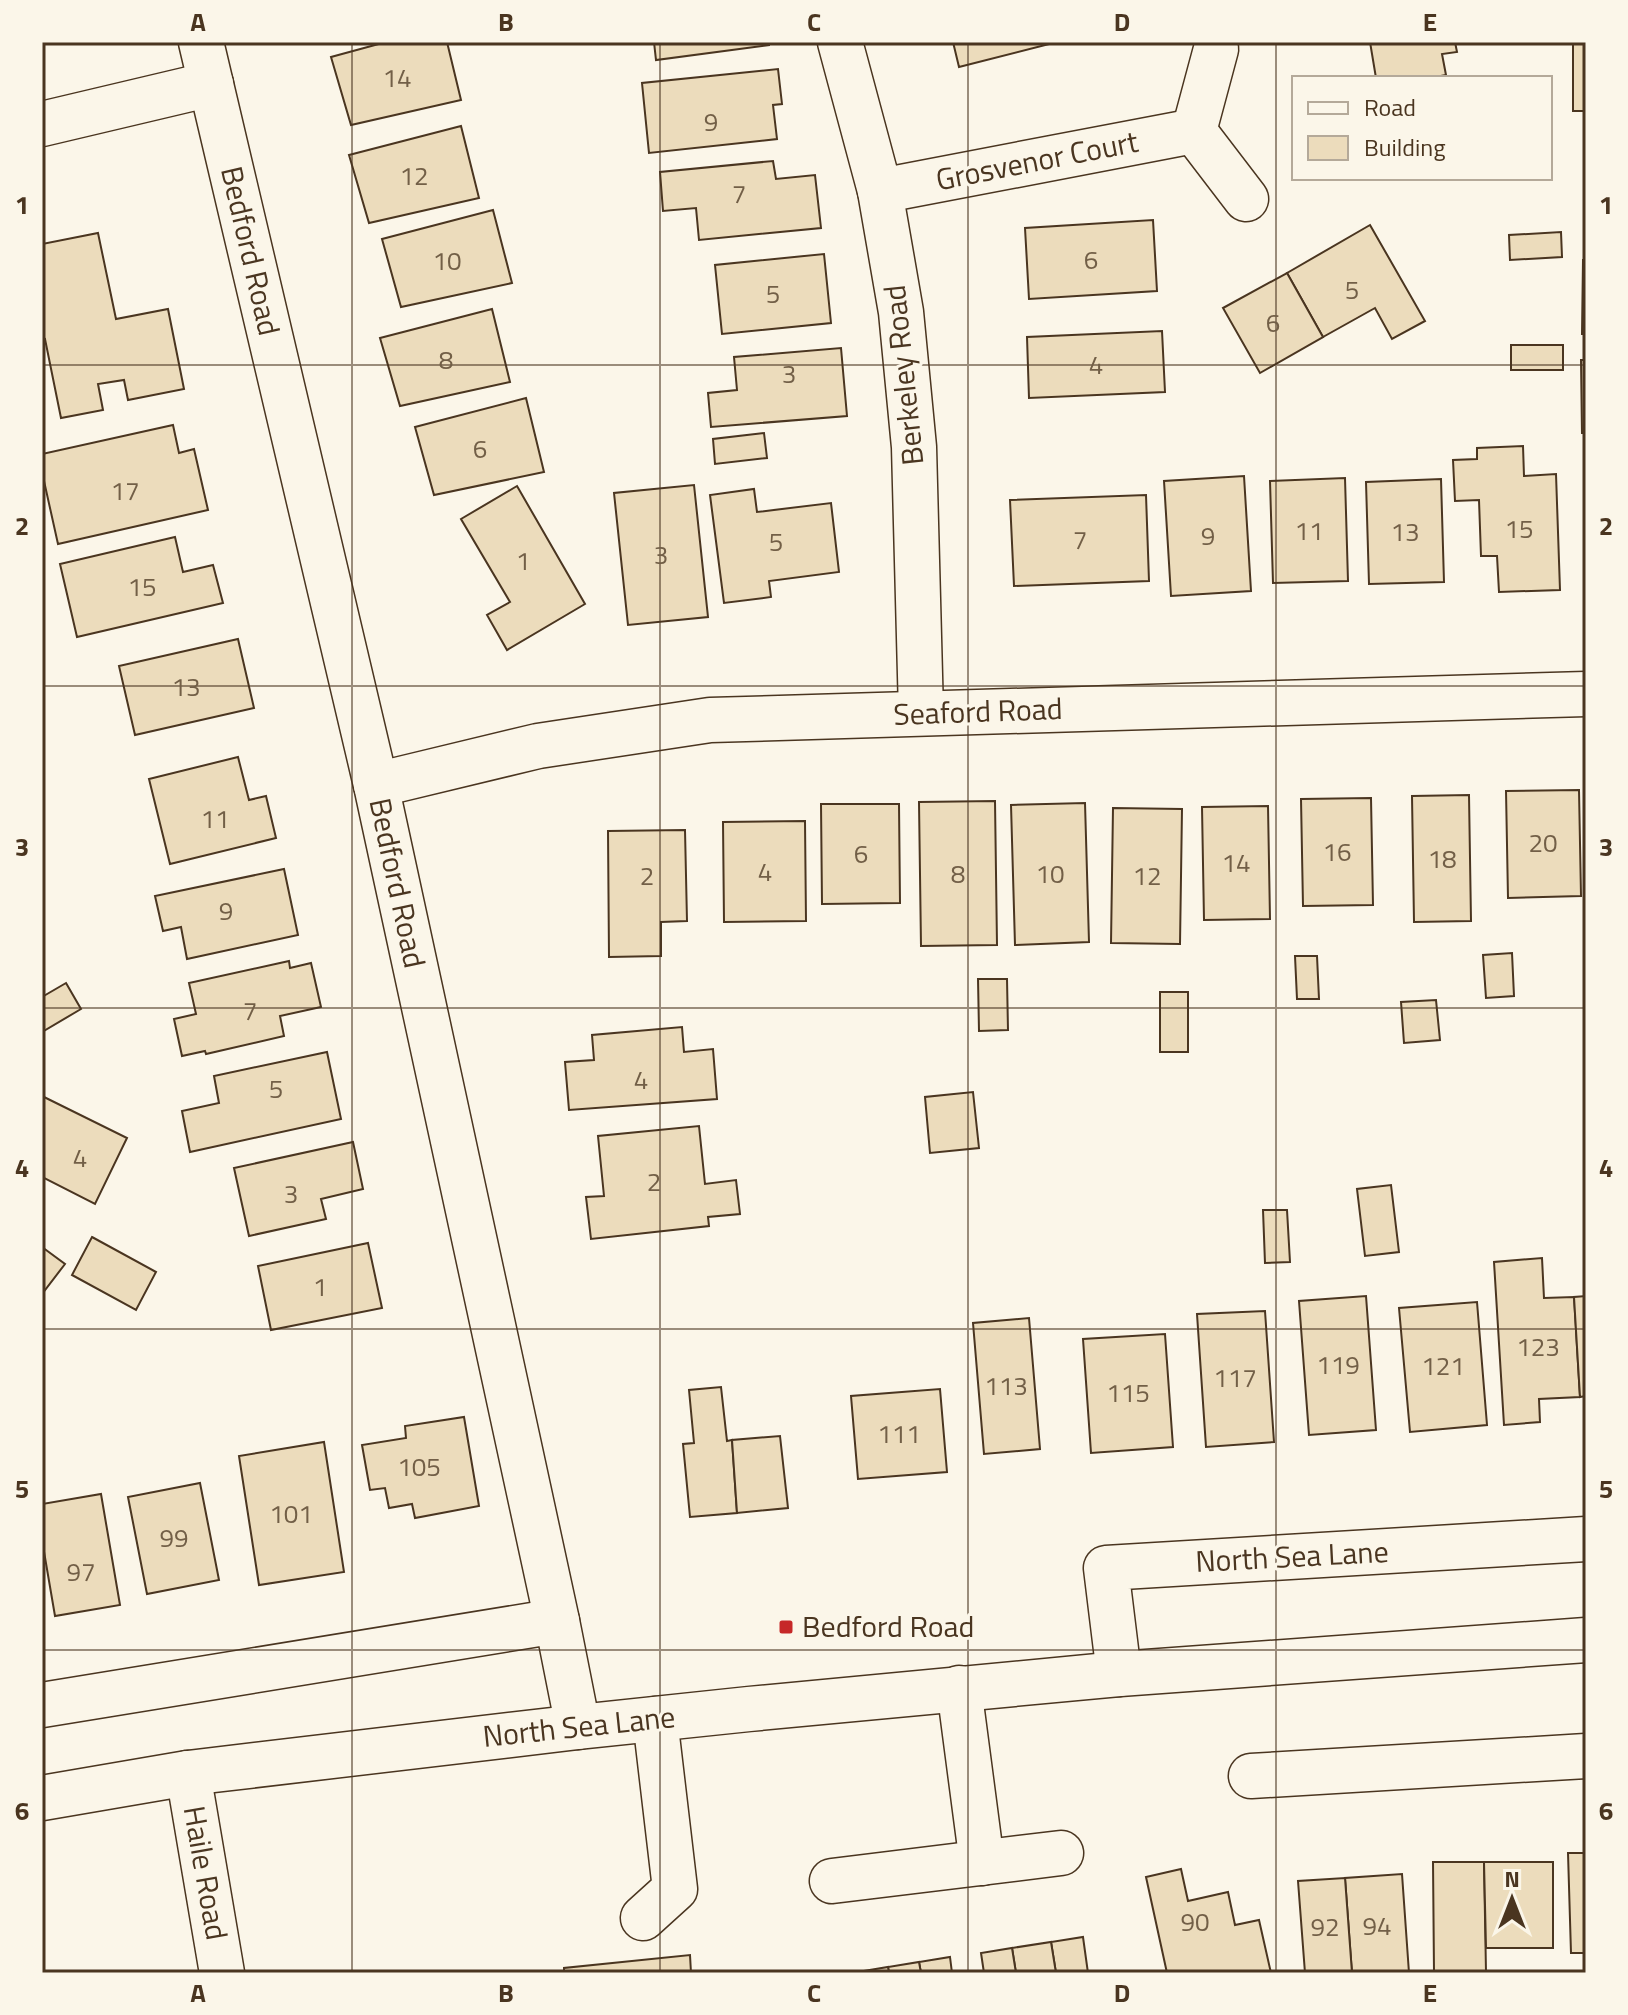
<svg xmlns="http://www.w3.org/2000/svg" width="1628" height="2015" viewBox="0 0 1628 2015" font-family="'Titillium Web',sans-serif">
<rect width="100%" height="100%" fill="#fbf6e9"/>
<g fill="#ecdcbc" stroke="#4a3520" stroke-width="2">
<polygon points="386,42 447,42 461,100 351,125 331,57"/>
<polygon points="654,42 769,42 769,45 656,60"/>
<polygon points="953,42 1057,42 959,67"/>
<polygon points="1370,42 1455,42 1457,52 1442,54 1446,75 1430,78 1376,78"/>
<rect x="1573" y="42" width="13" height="69"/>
<polygon points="778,69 782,104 773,105 777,139 649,153 642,83"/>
<polygon points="461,126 479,198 369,223 349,155"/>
<polygon points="773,161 776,179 815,175 821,228 699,240 696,208 663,211 660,172"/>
<polygon points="493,210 512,283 401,307 382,239"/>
<polygon points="1153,220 1157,291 1029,299 1025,228"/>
<polygon points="1370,225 1425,321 1392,339 1375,308 1323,337 1287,273"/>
<polygon points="1561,232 1562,257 1510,260 1509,235"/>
<polygon points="98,233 116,319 168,309 184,389 128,400 124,380 98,384 103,410 61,418 45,339 42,340 42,244"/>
<polygon points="824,254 831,323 722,334 715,265"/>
<polygon points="1583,260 1586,260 1586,334 1582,334"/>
<polygon points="1287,273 1323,337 1260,373 1223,308"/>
<polygon points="492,309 510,382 400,406 380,338"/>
<polygon points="1162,331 1165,392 1029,398 1027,337"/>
<rect x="1511" y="345" width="52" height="25"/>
<polygon points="841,348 847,416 711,427 708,393 737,390 734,357"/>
<polygon points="1581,360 1586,360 1586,433 1582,433"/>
<polygon points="526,398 544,472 434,495 415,427"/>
<polygon points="173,425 179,453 194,449 208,510 58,544 42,472 42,454"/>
<polygon points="764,433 767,458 715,464 713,439"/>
<polygon points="1523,446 1524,476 1556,474 1560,590 1499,592 1497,556 1481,556 1479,500 1455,501 1453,460 1477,459 1477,448"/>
<polygon points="1244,476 1251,591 1171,596 1164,481"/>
<polygon points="1345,478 1348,581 1273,583 1270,481"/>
<polygon points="1441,479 1444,582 1369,584 1366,482"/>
<polygon points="694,485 708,617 628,625 614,493"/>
<polygon points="517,486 585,604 507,650 487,615 510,602 461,519"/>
<polygon points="754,489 757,512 831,503 839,572 769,581 771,597 724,603 710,495"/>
<polygon points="1146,495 1149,581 1014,586 1010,500"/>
<polygon points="175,537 183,572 213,565 223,603 77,637 60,564"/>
<polygon points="238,639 254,708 135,735 119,666"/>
<polygon points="238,757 249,800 266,796 276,838 170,864 149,779"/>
<polygon points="1579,790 1581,896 1508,898 1506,791"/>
<polygon points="1469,795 1471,921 1414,922 1412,796"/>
<polygon points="1371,798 1373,905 1303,906 1301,799"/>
<polygon points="995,801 997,945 921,946 919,802"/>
<polygon points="1085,803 1089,942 1015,945 1011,805"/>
<polygon points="821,804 899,804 900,903 822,904"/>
<polygon points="1268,806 1270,919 1204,920 1202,807"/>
<polygon points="1113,808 1182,809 1180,944 1111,943"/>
<polygon points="805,821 806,921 724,922 723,822"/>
<polygon points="685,830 687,921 661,922 661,956 609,957 608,831"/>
<polygon points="284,869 298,935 187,959 181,927 163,931 155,896"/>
<polygon points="1512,953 1514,996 1486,998 1483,955"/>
<polygon points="1295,956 1317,956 1319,999 1297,999"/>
<polygon points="289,961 290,968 311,963 321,1007 280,1016 284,1036 206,1054 205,1051 182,1056 174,1019 196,1014 189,983"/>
<polygon points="978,979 1007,979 1008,1030 979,1031"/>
<polygon points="66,983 81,1009 42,1032 42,997"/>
<rect x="1160" y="992" width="28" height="60"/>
<polygon points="1436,1000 1440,1040 1404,1043 1401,1002"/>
<polygon points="682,1027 684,1052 713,1049 717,1099 569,1110 565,1062 594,1060 592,1035"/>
<polygon points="327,1052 341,1119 190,1152 182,1111 219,1103 214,1076"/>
<polygon points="973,1092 979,1148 930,1153 925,1097"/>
<polygon points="42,1096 127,1138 95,1204 42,1177"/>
<polygon points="699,1126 705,1184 736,1180 740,1214 708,1217 709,1226 591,1239 586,1197 604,1196 598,1136"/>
<polygon points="353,1142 363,1189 321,1199 326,1219 249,1236 234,1168"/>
<polygon points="1391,1185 1399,1252 1365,1256 1357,1189"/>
<polygon points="1263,1210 1287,1210 1290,1262 1265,1263"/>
<polygon points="92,1237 156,1272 136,1310 72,1275"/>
<polygon points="368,1243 382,1308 271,1330 258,1266"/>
<polygon points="42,1247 65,1264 42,1294"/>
<polygon points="1542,1258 1544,1298 1574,1297 1580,1397 1539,1399 1540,1422 1504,1425 1494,1262"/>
<polygon points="1366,1296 1376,1430 1309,1435 1299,1301"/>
<polygon points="1586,1296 1586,1396 1580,1397 1574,1297"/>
<polygon points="1477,1302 1487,1425 1410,1432 1399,1308"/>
<polygon points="1265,1311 1274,1442 1206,1447 1197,1314"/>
<polygon points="1029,1318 1040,1449 984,1454 973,1323"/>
<polygon points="1165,1334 1173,1447 1091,1453 1083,1339"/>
<polygon points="721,1387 727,1441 732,1440 737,1513 690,1517 683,1444 694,1443 689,1390"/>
<polygon points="940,1389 947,1472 858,1479 851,1396"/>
<polygon points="464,1417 479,1506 415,1518 412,1504 389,1508 385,1488 370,1490 362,1445 406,1438 405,1426"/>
<polygon points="780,1436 788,1508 737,1513 732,1440"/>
<polygon points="324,1442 344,1572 259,1585 239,1456"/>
<polygon points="200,1483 219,1580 147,1594 128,1497"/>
<polygon points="101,1494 120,1605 55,1616 42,1540 42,1504"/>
<polygon points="1568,1853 1586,1853 1586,1953 1571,1953"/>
<polygon points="1433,1862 1484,1862 1486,1972 1434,1972"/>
<polygon points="1484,1862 1553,1862 1553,1948 1486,1948"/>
<polygon points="1181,1869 1188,1901 1228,1892 1235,1925 1259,1920 1271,1973 1167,1973 1146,1877"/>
<polygon points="1402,1874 1409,1973 1352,1973 1345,1878"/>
<polygon points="1345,1878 1352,1973 1305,1973 1298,1881"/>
<polygon points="1083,1937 1088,1973 1056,1973 1051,1942"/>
<polygon points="1051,1942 1056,1973 1016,1973 1012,1948"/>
<polygon points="1012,1948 1016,1973 984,1973 981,1953"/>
<polygon points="690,1955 691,1973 564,1973 564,1968"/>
<polygon points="950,1957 952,1973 921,1973 919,1962"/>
<polygon points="919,1962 921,1973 889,1973 888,1967"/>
<polygon points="888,1967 889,1973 857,1973 857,1972"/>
</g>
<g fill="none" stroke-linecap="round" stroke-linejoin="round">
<g stroke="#4a3520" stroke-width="47">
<g id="minor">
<polyline points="201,42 376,785 557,1621 578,1727"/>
<polyline points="840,42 880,191 901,312 914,447 921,713"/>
<polyline points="42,124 211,84"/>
<polyline points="1194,131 1246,199"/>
<polyline points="1194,131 1216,49"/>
<polyline points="880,191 1194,131"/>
<polyline points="376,785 538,746 710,720 1586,694"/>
<polyline points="1119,1674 1106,1568 1586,1539"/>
<polyline points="959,1688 982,1863"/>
<polyline points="42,1705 557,1621"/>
<polyline points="188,1773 222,1973"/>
<polyline points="1251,1776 1586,1756"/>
<polyline points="42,1798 188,1773 578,1727 749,1709 1119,1674 1586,1640"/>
<polyline points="832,1881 1061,1853"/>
<polyline points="643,1918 675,1889 655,1719"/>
</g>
</g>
<use href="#minor" stroke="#fbf6e9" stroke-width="44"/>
</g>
<path fill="none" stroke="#4a3520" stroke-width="2" stroke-opacity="0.55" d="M352,42V1973M660,42V1973M968,42V1973M1276,42V1973M42,365H1586M42,686H1586M42,1008H1586M42,1329H1586M42,1650H1586"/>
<rect fill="#c62828" stroke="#fbf6e9" stroke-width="3" x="778" y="1619" width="16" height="16" rx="4"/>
<g text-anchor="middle" stroke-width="6" stroke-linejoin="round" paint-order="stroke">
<g font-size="26" fill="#725f47">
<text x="397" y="87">14</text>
<text x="711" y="131">9</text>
<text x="414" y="185">12</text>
<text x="739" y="203">7</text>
<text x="1091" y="269">6</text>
<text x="447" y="270">10</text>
<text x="1352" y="299">5</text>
<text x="773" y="303">5</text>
<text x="1273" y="332">6</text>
<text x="446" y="369">8</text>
<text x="1096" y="374">4</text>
<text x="789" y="383">3</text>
<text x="480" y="458">6</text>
<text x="125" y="500">17</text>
<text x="1519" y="538">15</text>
<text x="1309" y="540">11</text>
<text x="1405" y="541">13</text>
<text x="1208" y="545">9</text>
<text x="1080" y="549">7</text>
<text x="776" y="551">5</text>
<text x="661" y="564">3</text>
<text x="523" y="570">1</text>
<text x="142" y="596">15</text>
<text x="186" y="696">13</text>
<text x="215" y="828">11</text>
<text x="1543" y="852">20</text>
<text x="1337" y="861">16</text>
<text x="861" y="863">6</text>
<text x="1442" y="868">18</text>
<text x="1236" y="872">14</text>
<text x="765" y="881">4</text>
<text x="958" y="883">8</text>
<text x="1050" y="883">10</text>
<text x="647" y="885">2</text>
<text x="1147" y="885">12</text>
<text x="226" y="920">9</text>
<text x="250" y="1020">7</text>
<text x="641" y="1089">4</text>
<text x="276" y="1098">5</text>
<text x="80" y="1167">4</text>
<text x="654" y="1191">2</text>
<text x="291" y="1203">3</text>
<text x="320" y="1296">1</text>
<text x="1538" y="1356">123</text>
<text x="1338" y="1374">119</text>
<text x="1443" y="1375">121</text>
<text x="1235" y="1387">117</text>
<text x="1006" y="1395">113</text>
<text x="1128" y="1402">115</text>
<text x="899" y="1443">111</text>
<text x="419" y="1476">105</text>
<text x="291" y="1523">101</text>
<text x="174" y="1547">99</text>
<text x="81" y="1581">97</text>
<text x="1195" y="1931">90</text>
<text x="1377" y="1935">94</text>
<text x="1325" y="1936">92</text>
</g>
<g font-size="30" fill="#4a3520" stroke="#fbf6e9">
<text transform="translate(1037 161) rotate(-11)" y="10">Grosvenor Court</text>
<text transform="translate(250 251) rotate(77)" y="10">Bedford Road</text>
<text transform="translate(904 375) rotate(-96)" y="10">Berkeley Road</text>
<text transform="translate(978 712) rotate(-2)" y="10">Seaford Road</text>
<text transform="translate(397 883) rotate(78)" y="10">Bedford Road</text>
<text transform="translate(1292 1557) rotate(-3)" y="10">North Sea Lane</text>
<text transform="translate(579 1727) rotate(-6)" y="10">North Sea Lane</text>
<text transform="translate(205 1873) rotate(80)" y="10">Haile Road</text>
</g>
<g font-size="30" fill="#4a3520" stroke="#fbf6e9" text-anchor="start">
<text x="802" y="1637">Bedford Road</text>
</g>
</g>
<rect width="1628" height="2015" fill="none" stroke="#fbf6e9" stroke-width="88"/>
<rect x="1292" y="76" width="260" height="104" fill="#fbf6e9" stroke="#b4a999" stroke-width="2"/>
<rect x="1308" y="102" width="40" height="12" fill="#fbf6e9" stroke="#b4a999" stroke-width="2"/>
<text x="1364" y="116" font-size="24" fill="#4a3520">Road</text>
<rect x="1308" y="136" width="40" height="24" fill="#ecdcbc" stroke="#b4a999" stroke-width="2"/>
<text x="1364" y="156" font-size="24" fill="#4a3520">Building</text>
<g transform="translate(1512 1899)" stroke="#fbf6e9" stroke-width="6" paint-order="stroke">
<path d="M0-6L14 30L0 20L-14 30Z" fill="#4a3520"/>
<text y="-12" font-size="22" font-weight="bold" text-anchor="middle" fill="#4a3520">N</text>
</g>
<rect x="44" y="44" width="1540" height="1927" fill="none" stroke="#4a3520" stroke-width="3"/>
<g font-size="26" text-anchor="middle" font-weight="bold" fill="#4a3520">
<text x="198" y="31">A</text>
<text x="506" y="31">B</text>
<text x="814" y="31">C</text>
<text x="1122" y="31">D</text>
<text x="1430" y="31">E</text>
<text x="22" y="214">1</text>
<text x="1606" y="214">1</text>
<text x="22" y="535">2</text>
<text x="1606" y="535">2</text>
<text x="22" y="856">3</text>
<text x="1606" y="856">3</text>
<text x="22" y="1177">4</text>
<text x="1606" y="1177">4</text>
<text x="22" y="1498">5</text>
<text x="1606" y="1498">5</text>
<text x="22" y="1820">6</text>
<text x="1606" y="1820">6</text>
<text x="198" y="2002">A</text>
<text x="506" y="2002">B</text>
<text x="814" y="2002">C</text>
<text x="1122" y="2002">D</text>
<text x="1430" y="2002">E</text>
</g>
</svg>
